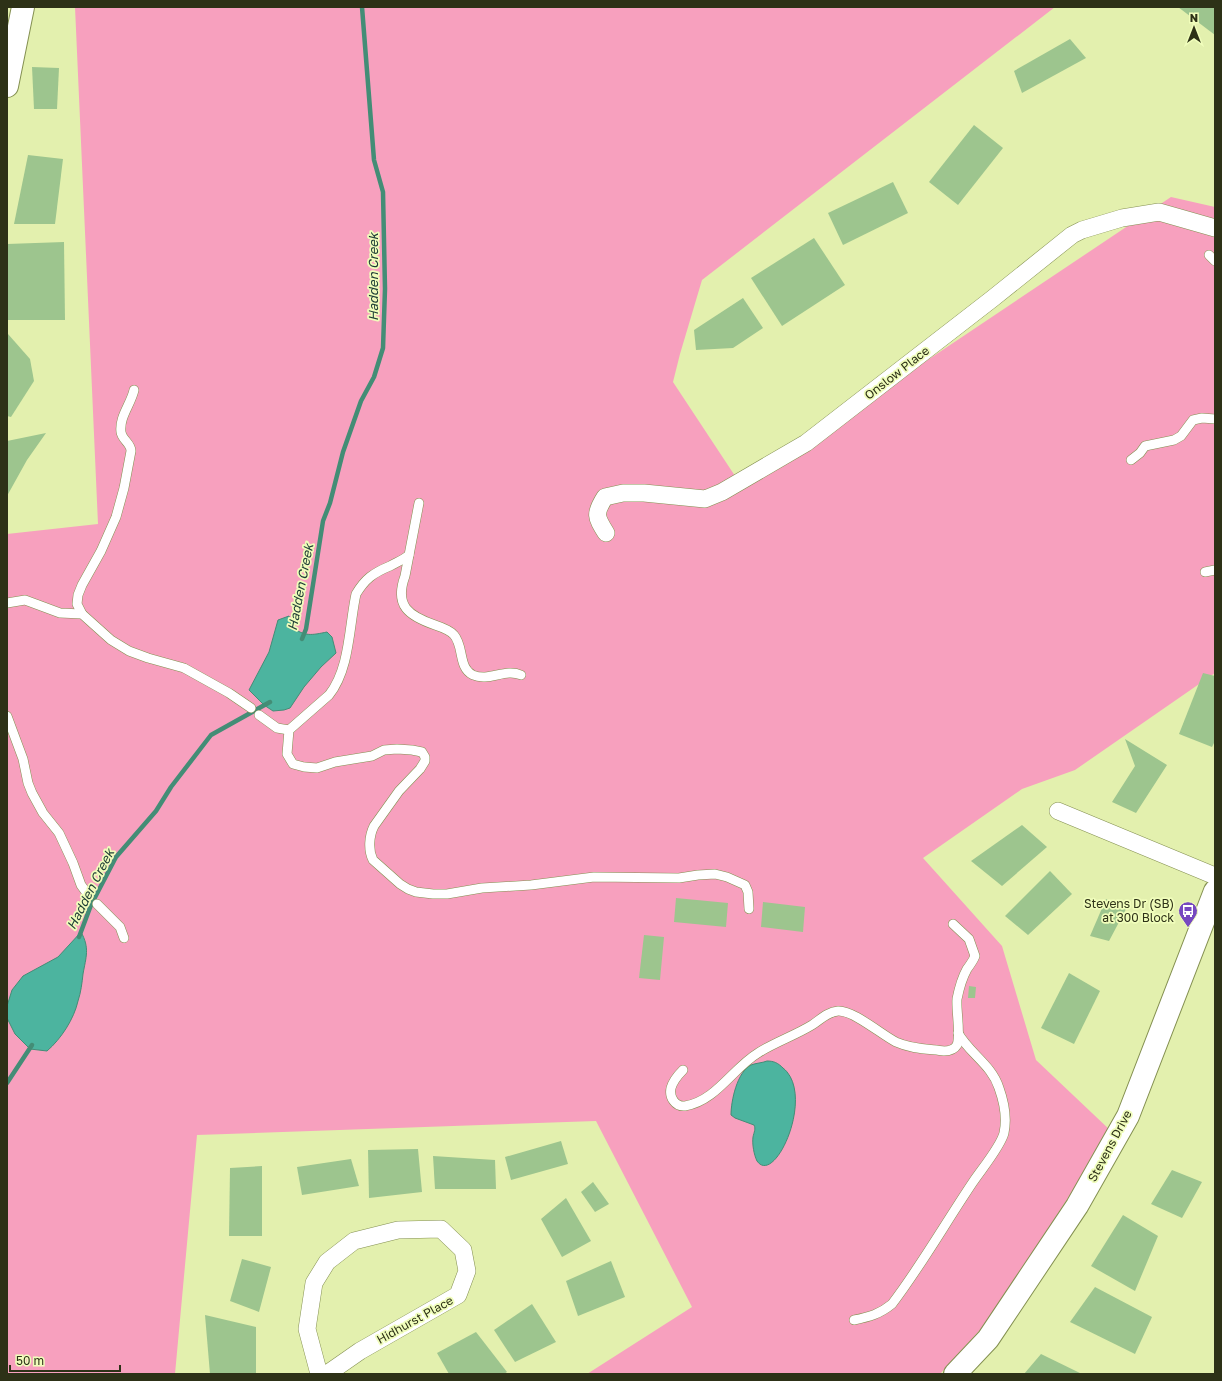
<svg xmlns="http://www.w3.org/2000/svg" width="1222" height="1381" viewBox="0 0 1222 1381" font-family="'Golos Text',sans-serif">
<rect width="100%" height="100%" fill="#e3f0ae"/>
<polygon fill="#f7a0be" points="75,7 1055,7 702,280 680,354 673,382 741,485 1171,197 1215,207 1215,673 1075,770 1022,789 923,858 1002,946 1036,1060 1111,1131 990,1319 940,1374 587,1374 692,1307 596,1121 197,1135 175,1374 7,1374 7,534 98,524"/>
<g fill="#4cb49f" stroke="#438d76">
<path d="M289,616L292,627C305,637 312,635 327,632L332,637L336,653L321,667L304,687L290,708L284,710L273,711L264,705L249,690L269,652L278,620Z"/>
<path d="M81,932C90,948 86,957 83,974C82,983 81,992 78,1001C74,1019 61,1039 47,1051L30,1049L15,1034L7,1018V1006L12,990L23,976L58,957Z"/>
<path d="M767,1061C774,1061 778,1063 783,1068C816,1094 775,1187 757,1161C754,1155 752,1144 753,1137C754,1132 756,1129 754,1125L735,1118L731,1115C731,1101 737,1072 751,1065C756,1063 762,1063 767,1061Z"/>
</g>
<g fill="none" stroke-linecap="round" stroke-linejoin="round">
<g stroke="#438d76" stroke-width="4.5">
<polyline points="302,639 306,629 323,521 330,503 343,452 361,401 374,377 383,348 385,289 383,192 374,160 362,7"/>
<polyline points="79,937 91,905 116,857 156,811 171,787 211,735 270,702"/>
<polyline points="7,1083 32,1045"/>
</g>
</g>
<g fill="#9dc58e">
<polygon points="1178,7 1215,7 1215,35"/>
<polygon points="1070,39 1086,58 1022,93 1014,71"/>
<polygon points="32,67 59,68 57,109 34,109"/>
<polygon points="974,125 1003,148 958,205 929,182"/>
<polygon points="28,155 63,159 55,224 14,224"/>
<polygon points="893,182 908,213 843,245 828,213"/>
<polygon points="814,238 845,285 782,326 751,278"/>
<polygon points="64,242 65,320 7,320 7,244"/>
<polygon points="743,298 763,328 733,348 696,350 694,330"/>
<polygon points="7,334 8,334 30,359 34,381 11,417 7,416"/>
<polygon points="46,433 27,460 7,496 7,441"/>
<polygon points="1203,673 1215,676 1215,741 1212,747 1179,734"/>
<polygon points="1125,739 1167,765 1136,813 1112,802 1135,766"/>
<polygon points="1022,825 1047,847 1002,886 971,861"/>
<polygon points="1050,871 1072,894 1028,935 1005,916"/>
<polygon points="676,898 728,903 726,927 674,922"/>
<polygon points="1106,899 1126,909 1109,941 1090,936"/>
<polygon points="763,902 805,907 803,932 761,927"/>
<polygon points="644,935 664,937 660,980 639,978"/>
<polygon points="1069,973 1100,991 1074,1044 1041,1028"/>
<polygon points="969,986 976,987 975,998 968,998"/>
<polygon points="561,1141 568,1164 511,1180 505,1157"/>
<polygon points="418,1149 422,1192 369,1198 368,1150"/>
<polygon points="433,1156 495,1160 496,1189 435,1189"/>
<polygon points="351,1159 359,1186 302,1195 297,1167"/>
<polygon points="262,1166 262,1236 229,1236 230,1168"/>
<polygon points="1172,1170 1202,1182 1182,1218 1151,1204"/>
<polygon points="593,1182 609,1204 595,1212 581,1192"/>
<polygon points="566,1198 591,1241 562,1257 541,1219"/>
<polygon points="1123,1215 1158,1236 1135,1291 1091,1266"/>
<polygon points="242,1259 271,1267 259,1312 230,1301"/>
<polygon points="611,1261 625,1297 578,1316 566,1281"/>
<polygon points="1095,1287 1152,1317 1135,1354 1070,1322"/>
<polygon points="532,1304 556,1342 515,1362 494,1330"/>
<polygon points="205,1315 256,1327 256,1374 210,1374"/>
<polygon points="476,1332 507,1372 504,1374 449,1374 437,1353"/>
<polygon points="1041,1354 1082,1374 1024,1374"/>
</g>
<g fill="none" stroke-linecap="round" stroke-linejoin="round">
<g stroke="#849051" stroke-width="10">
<g id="service">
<polyline points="1209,255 1215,261"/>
<polyline points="1131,460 1140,453 1145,446 1174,440 1181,436 1193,420 1202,418 1215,419"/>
<path d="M419,503L405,576C394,606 409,616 435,625C441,627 450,630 454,635C464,646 458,668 473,675C489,682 505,668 521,675"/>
<path d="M409,555C403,560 397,562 390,566C373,573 365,579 356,594C349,626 350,669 329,695L289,730L287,754L293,764L304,767L317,768L335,762L372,756L384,750L397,749L412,750L422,752L425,757V761L420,769L399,791L374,826C369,836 368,850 373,860L400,884L408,889L416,892L433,894H447L482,888L531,885L594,877L679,878L698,875L715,874L727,877L745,885L748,892L749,909"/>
<polyline points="1205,572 1215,570"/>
<polyline points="7,603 25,600 60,613 82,614 111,640 129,651 148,658 184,668 229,693 251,708"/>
<path d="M82,614L77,604L78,595L82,585L101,551L116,517L124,488L131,451C131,443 122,440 121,432C119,417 131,404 134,390"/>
<polyline points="259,715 277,728 289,730"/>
<polyline points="7,716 23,759 28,783 32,793 43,813 59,833 73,863 81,885 89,896"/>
<polyline points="97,904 120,927 124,938"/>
<path d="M683,1070C678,1075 673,1081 671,1088C669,1097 675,1107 685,1106C716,1101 733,1068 758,1053C775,1042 794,1036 812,1025C820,1020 827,1012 838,1011C853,1010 882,1035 896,1042C911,1049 928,1049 944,1051C949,1051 954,1050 957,1045C961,1035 956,1011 957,999C959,989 962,978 967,969C970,965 973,961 975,956L969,939L953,924"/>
<path d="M854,1320C869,1317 880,1314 892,1304C921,1266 946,1222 973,1182C981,1170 1001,1146 1004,1133C1007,1119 1004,1102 999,1088C992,1065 969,1053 958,1033"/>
</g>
</g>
<g stroke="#849051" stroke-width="18">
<g id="minor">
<path d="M606,533C596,517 594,514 605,497L623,493H644L705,499L722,492L806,443L992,299L1072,235L1082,230L1122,218L1159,212L1215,228"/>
<polyline points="1058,811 1215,876"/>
<polyline points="319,1374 307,1329 314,1283 327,1262 354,1241 398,1230 441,1229 463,1250 467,1271 458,1295 360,1351 327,1374"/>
</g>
</g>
<g stroke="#849051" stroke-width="24">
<g id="tertiary">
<polyline points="7,86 23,7"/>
<polyline points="955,1374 988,1339 1077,1206 1128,1116 1215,891"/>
</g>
</g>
<use href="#service" stroke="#fff" stroke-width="9"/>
<use href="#minor" stroke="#fff" stroke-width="17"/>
<use href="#tertiary" stroke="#fff" stroke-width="22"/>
</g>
<defs>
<g id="bus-pin" transform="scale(1)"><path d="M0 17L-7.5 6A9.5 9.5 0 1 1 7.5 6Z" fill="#7648c0" stroke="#f0fdbb"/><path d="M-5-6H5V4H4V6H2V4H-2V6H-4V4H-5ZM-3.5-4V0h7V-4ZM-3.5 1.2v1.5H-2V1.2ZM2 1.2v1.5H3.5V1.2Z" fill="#fff"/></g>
</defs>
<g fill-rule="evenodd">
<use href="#bus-pin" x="1188" y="911"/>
</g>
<g text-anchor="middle" stroke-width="3.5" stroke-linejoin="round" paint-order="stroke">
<g font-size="12" fill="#2d3117" stroke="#f0fdbb">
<text transform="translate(897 373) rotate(-38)" y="4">Onslow Place</text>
<text transform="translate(1110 1146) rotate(-62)" y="4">Stevens Drive</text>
<text transform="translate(415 1320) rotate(-29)" y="4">Hidhurst Place</text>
</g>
<g font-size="12" fill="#2d3117" stroke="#f0fdbb" text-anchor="end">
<text x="1174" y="908">Stevens Dr (SB)<tspan x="1174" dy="14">at 300 Block</tspan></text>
</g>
<g font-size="13" font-style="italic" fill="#1d3c35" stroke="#f0fdbb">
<text transform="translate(373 277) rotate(-90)" y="5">Hadden Creek</text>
<text transform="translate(300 587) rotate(-79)" y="5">Hadden Creek</text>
<text transform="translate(90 889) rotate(-63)" y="5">Hadden Creek</text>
</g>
</g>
<rect width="1222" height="1381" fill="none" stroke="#2d3117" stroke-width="16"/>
<g transform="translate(1194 28)" stroke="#f0fdbb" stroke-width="3" paint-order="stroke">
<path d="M0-3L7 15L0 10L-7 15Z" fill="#2d3117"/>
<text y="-6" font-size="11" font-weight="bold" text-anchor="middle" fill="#2d3117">N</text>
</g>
<path d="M10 1365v6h110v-6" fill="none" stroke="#2d3117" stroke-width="2"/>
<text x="16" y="1365" font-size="12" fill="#2d3117" stroke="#f0fdbb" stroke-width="3" paint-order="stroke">50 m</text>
</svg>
